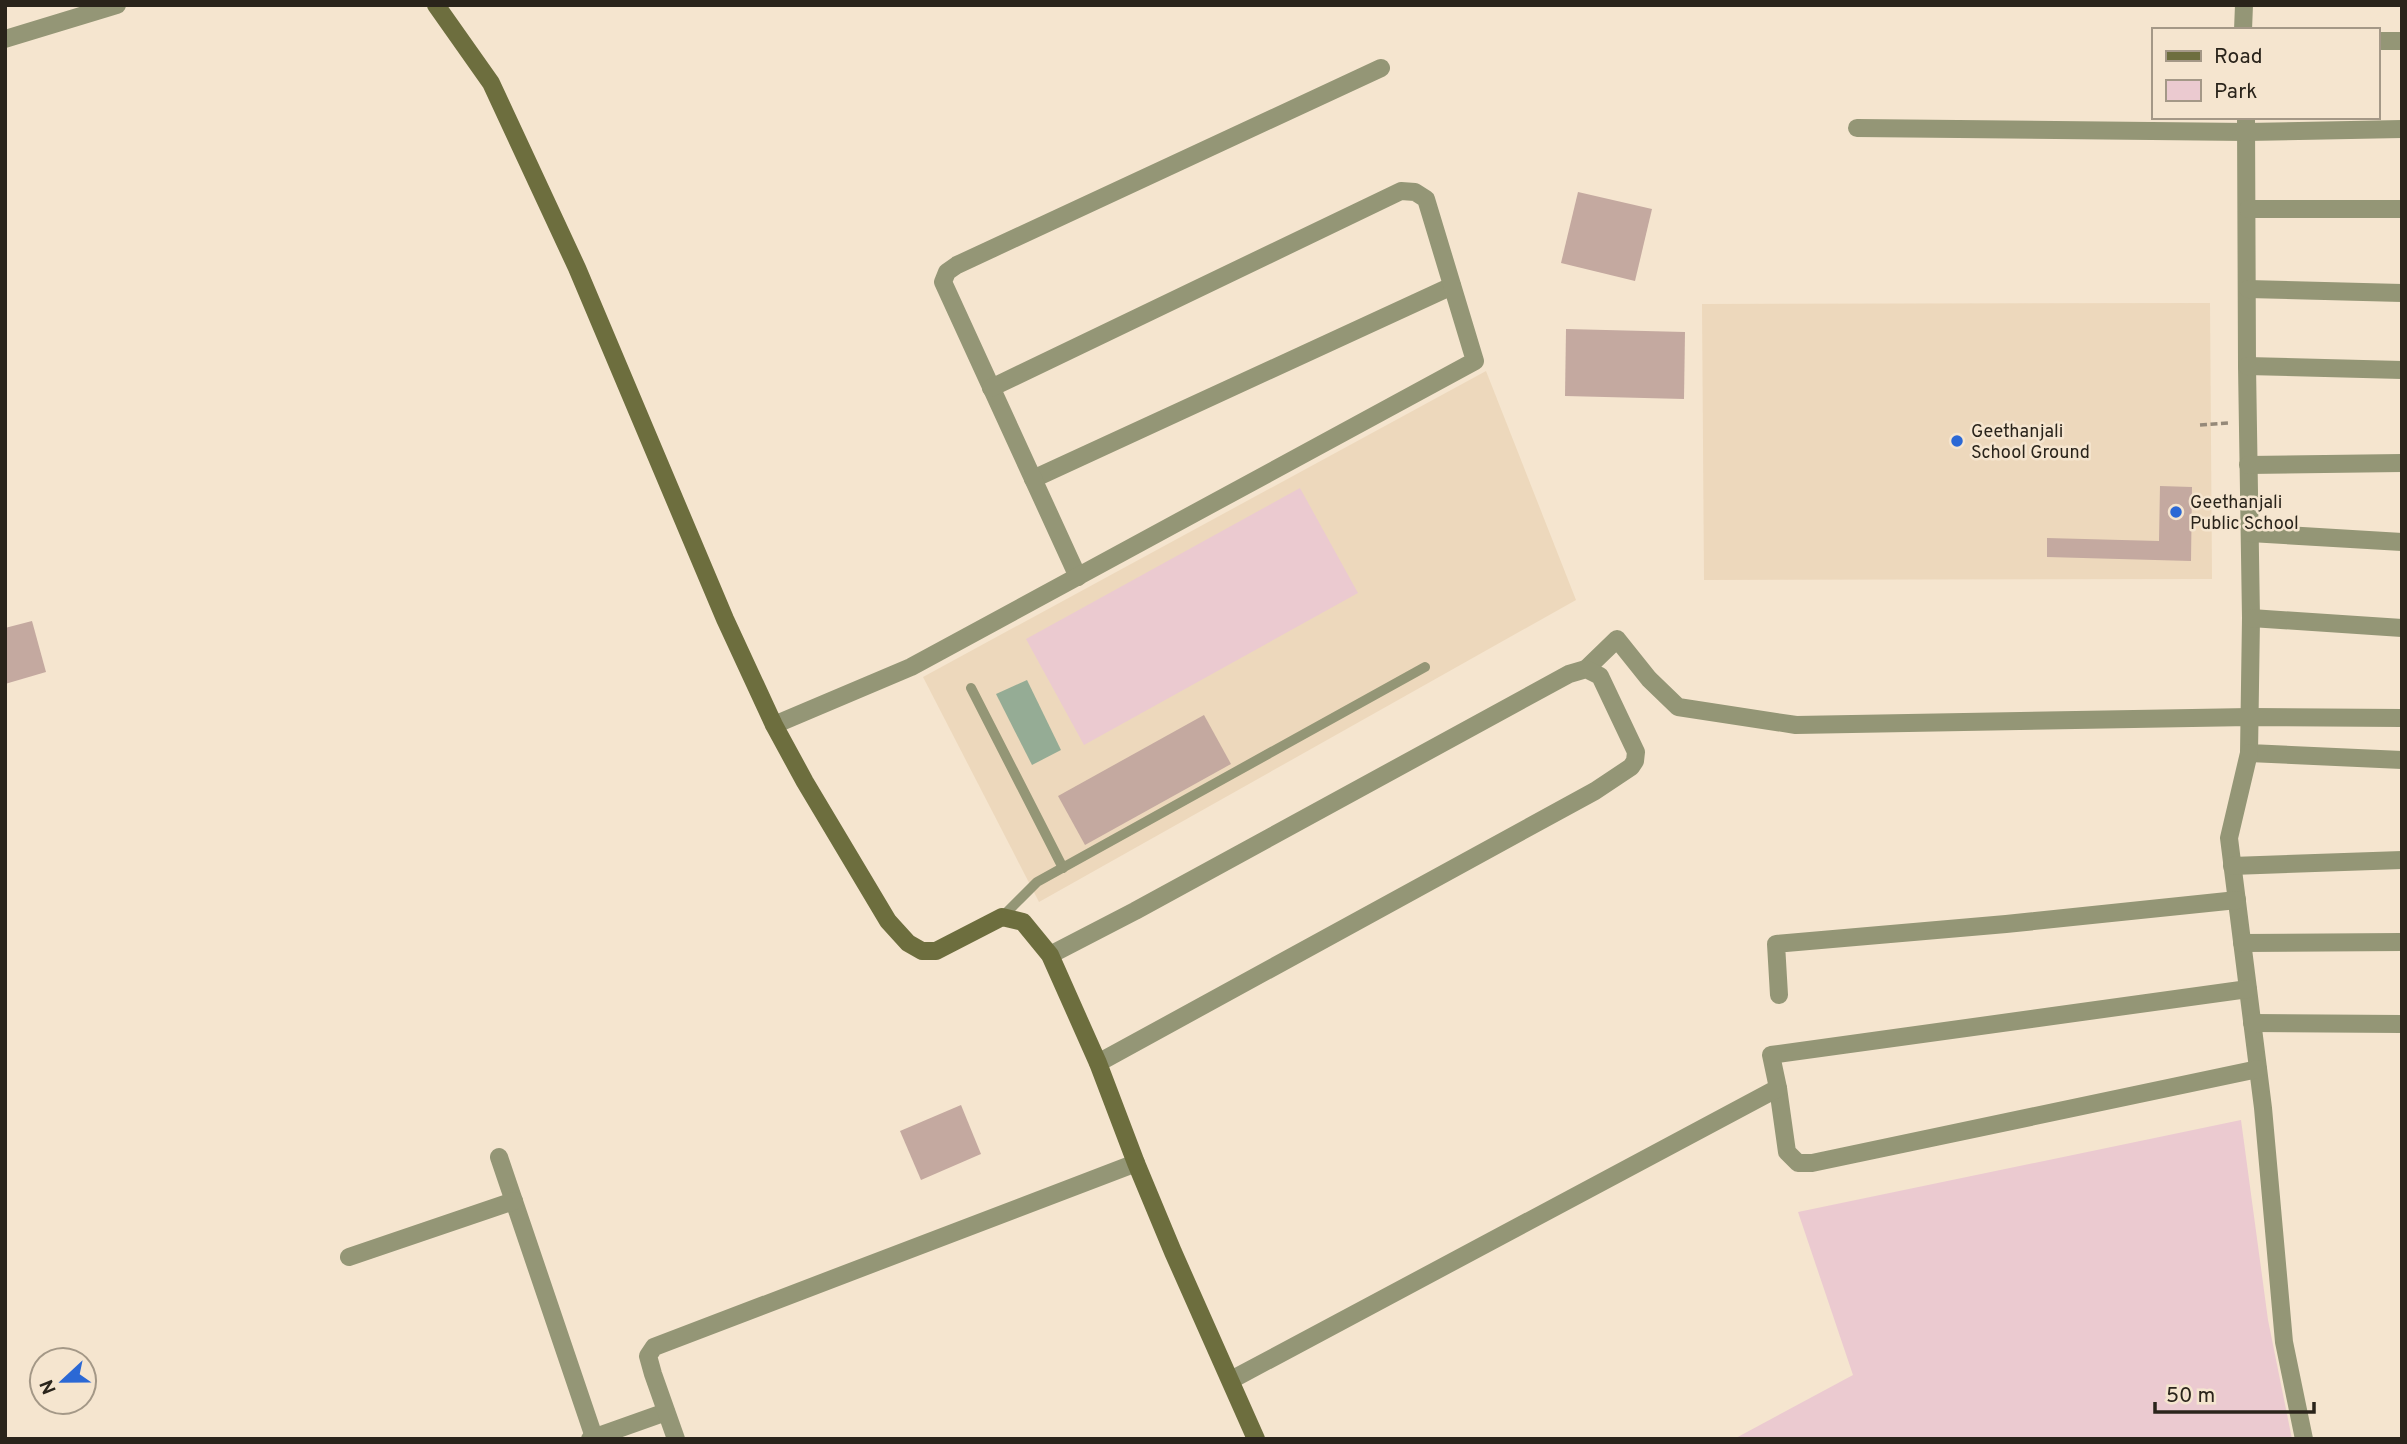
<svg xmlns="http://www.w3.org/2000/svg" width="2407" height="1444" viewBox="0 0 2407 1444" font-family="Overpass,sans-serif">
<rect width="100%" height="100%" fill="#f5e5cf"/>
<g fill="#edd8bc">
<polygon points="2210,303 2212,579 1704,580 1702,304"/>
<polygon points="1486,371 1576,600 1039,902 923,677"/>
</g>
<g fill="#ebcad0">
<polygon points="1300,488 1358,593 1084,745 1026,639"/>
<polygon points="2241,1120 2268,1320 2292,1439 1734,1439 1853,1375 1798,1212"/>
</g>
<polygon fill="#95ac95" points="1027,680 1061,750 1032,765 996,694"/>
<g fill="#c4a9a0">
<polygon points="1578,192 1652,209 1635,281 1561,263"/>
<polygon points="1566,329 1685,332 1684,399 1565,396"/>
<polygon points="2160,486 2192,487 2191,561 2047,557 2047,538 2159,541"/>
<polygon points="32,621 46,672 5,684 5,628"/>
<polygon points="1204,715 1231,764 1085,845 1058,796"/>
<polygon points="961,1105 981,1154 921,1180 900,1131"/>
</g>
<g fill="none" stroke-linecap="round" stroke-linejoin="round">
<polyline stroke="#958979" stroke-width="3.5" stroke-dasharray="7 3.5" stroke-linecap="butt" points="2200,425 2229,423"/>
<g stroke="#949676" stroke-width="10">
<polyline points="971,688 1063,868"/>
<polyline points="1002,917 1037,882 1425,667"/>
</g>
<g stroke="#949676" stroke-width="18">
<polyline points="2243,30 2244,5"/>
<polyline points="5,39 117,5"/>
<polyline points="2377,41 2402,41"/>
<polyline points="2246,117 2247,366 2251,618 2249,753 2402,760"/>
<polyline points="1857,128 2247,132 2402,129"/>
<polyline points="2248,209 2402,209"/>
<polyline points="2248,289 2402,293"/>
<polyline points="2247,366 2402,370"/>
<polyline points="2248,465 2402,463"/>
<polyline points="1033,479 1452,286"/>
<polyline points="2250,533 2402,542"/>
<polyline points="1078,577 943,282 947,272 957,265 1381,68"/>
<polyline points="2251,618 2402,628"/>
<polyline points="1586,669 1617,639 1649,679 1678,707 1796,725 2250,717 2402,718"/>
<polyline points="774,725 911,667 1475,361 1426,199 1415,192 1401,191 991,388"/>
<polyline points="2249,753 2229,838 2263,1108 2284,1342 2304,1439"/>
<polyline points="2232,866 2402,860"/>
<polyline points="2242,943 2402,942"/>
<polyline points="1050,955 1135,911 1569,674 1586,669 1600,676 1636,752 1635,761 1631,767 1595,791 1098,1063"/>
<polyline points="1779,995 1776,944 2006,924 2237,900"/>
<polyline points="2252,1023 2402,1024"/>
<polyline points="1778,1088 1787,1152 1798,1163 1812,1163 2258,1069"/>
<polyline points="499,1157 594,1437"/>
<polyline points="349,1257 514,1201"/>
<polyline points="1231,1380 1778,1088 1771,1055 2248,989"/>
<polyline points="590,1439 666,1412"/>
<polyline points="676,1439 653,1374 648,1356 654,1347 1136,1163"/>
</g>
<polyline stroke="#6d6e3e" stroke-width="18" points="436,5 491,83 577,268 725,619 774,725 805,782 888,921 908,943 922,951 936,951 1002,917 1023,922 1050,955 1098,1063 1136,1163 1173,1252 1256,1439"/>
</g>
<g fill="#2b68d5" stroke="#f5e5cf" stroke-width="2.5">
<circle cx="1957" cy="441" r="7"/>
<circle cx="2176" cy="512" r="7"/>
</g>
<g text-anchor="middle" stroke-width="5" stroke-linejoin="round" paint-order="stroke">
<g font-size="18" fill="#2a241b" stroke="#f5e5cf" text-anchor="start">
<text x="1971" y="437">Geethanjali<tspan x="1971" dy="21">School Ground</tspan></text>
<text x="2190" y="508">Geethanjali<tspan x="2190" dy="21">Public School</tspan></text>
</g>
</g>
<rect width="2407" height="1444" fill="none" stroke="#2a241b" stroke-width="14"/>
<rect x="2152" y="28" width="228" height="91" fill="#f5e5cf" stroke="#a49887" stroke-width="2"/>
<rect x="2166" y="51" width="35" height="10" fill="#6d6e3e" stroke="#a49887" stroke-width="2"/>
<text x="2214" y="63" font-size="21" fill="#2a241b">Road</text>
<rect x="2166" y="80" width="35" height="21" fill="#ebcad0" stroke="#a49887" stroke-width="2"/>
<text x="2214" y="98" font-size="21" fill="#2a241b">Park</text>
<g transform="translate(63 1381) rotate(248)"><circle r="33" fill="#f5e5cf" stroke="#a49887" stroke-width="2"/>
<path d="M0-5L12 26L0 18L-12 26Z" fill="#2b68d5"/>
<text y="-10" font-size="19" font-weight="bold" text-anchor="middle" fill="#2a241b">N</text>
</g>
<path d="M2155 1402v10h159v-10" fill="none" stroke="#2a241b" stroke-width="3.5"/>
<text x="2166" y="1402" font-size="21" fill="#2a241b" stroke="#f5e5cf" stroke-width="5" paint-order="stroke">50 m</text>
</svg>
